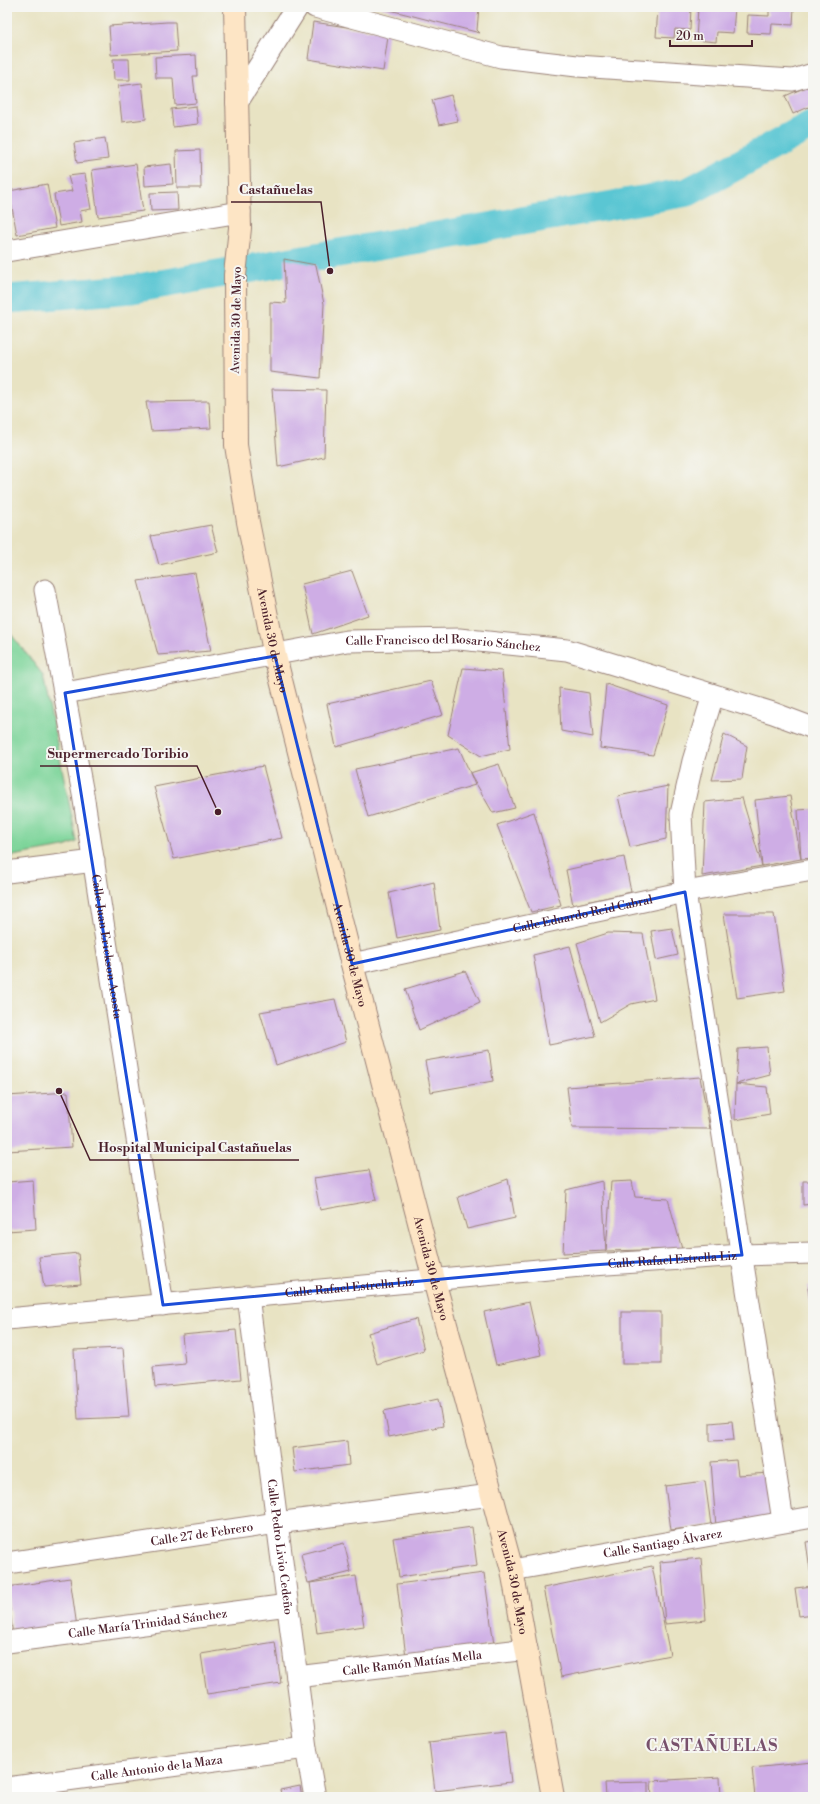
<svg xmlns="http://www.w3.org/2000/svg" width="820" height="1804" viewBox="0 0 820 1804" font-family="'Libre Bodoni',serif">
<rect width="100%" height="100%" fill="#f6f6f2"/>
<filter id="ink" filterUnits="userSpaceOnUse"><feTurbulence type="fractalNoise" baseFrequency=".025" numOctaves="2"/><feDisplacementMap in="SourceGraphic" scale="8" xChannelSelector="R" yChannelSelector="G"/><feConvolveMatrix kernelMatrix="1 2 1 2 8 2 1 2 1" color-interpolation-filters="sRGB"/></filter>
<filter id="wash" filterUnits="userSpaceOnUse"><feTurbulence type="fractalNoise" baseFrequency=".012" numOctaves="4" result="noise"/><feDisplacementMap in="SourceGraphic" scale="16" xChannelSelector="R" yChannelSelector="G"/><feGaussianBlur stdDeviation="0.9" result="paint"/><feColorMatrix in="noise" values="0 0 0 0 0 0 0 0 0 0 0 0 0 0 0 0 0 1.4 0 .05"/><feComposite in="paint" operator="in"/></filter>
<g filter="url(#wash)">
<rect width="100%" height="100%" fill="#e8e3c3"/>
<polygon fill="#7cd499" stroke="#637a62" points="7,629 43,675 77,842 64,847 7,857"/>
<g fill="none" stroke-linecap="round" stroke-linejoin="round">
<polyline stroke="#5ac6d3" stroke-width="29" points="7,299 132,289 688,192 813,124"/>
</g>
<g id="blocks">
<g fill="#ceade5">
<polygon points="378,7 479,7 477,30 480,33"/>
<polygon points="658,7 691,7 690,30 675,29 674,38 656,37"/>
<polygon points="698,7 735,7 733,33 717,32 716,42 696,40"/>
<polygon points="769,7 794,7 793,25 772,24 771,34 747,33 748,15 769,16"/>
<polygon points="167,22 175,22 177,51 111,55 109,26"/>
<polygon points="313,22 367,30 389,30 383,71 308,59"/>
<polygon points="196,55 197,76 193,76 196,103 175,105 173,78 156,78 155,57"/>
<polygon points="113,59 129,59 130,80 114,80"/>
<polygon points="142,83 146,119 122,122 118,86"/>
<polygon points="813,84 813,105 793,114 785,96"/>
<polygon points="451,95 458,121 439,125 432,100"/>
<polygon points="196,106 198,124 173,127 171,109"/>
<polygon points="105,138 108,159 77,163 74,143"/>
<polygon points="200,150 201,188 177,188 176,151"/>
<polygon points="136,164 143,211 98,217 92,170"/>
<polygon points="171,164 173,184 145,186 144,167"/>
<polygon points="85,174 91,209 80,211 82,222 59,226 54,194 72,191 68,176"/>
<polygon points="47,184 55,228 17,235 9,191"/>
<polygon points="177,192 178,210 151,211 150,193"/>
<polygon points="284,259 316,265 324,304 320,378 270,372 270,302 286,303"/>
<polygon points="272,389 326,390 324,457 278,467"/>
<polygon points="209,401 211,428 151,431 146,402"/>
<polygon points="211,525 218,552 159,565 151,536"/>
<polygon points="352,571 368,615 313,634 302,584"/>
<polygon points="195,573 211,651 158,655 138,581"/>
<polygon points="463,668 502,671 510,749 481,756 448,735"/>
<polygon points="431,681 443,715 336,747 327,704"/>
<polygon points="606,684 668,705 653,755 600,748"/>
<polygon points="559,688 589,693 593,737 561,731"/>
<polygon points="724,734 747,746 742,779 712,780"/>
<polygon points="459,748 470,773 499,764 515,808 493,813 470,773 475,785 368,817 355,769"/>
<polygon points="263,766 282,838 174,859 154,787"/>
<polygon points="668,786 666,839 630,847 618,796"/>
<polygon points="790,796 801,859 762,866 755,800"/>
<polygon points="742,798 762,866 702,876 705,802"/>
<polygon points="813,809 813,858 801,859 798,810"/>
<polygon points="534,812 561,905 531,912 497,825"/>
<polygon points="624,857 631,892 573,905 566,870"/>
<polygon points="434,882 440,930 397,938 389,893"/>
<polygon points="724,914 774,914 785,991 737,998"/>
<polygon points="672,928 678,955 656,960 651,931"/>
<polygon points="608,933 643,934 655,999 631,1004 600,1022 577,943"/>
<polygon points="570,946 595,1036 549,1045 533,955"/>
<polygon points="465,971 480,1002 419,1030 405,989"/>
<polygon points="335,999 346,1042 276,1065 260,1012"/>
<polygon points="767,1047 770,1075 736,1084 738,1049"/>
<polygon points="489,1050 493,1081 431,1092 425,1061"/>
<polygon points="700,1077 710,1129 572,1128 567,1087"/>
<polygon points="736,1084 767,1087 770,1114 735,1120"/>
<polygon points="68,1092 72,1147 7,1151 7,1096"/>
<polygon points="369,1170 376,1200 320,1210 314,1178"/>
<polygon points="508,1179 515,1218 467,1229 458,1197"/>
<polygon points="33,1180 36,1229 7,1231 7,1182"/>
<polygon points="602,1181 606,1251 563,1253 566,1190"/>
<polygon points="632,1181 635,1197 668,1199 682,1249 606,1251 611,1182"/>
<polygon points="803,1181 813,1181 813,1204 803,1205"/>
<polygon points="78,1253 81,1284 44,1287 39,1257"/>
<polygon points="813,1286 813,1315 812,1315 808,1287"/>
<polygon points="529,1302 541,1355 496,1365 484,1312"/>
<rect x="622" y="1312" width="39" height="52"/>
<polygon points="416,1319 424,1350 377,1364 368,1333"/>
<polygon points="236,1330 241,1379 155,1387 153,1367 185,1364 182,1335"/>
<polygon points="123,1348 129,1417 78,1419 74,1350"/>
<polygon points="438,1399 443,1426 389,1437 384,1411"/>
<polygon points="732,1421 734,1440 710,1441 710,1423"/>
<polygon points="347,1441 349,1465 295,1472 292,1448"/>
<polygon points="736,1460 738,1475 770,1473 774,1522 716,1527 711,1462"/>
<polygon points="705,1481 711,1525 671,1530 665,1486"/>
<polygon points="472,1527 477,1566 399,1577 393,1538"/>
<polygon points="813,1541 813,1583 812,1583 806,1542"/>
<polygon points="344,1543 351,1572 308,1583 301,1554"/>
<polygon points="701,1558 706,1620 665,1624 660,1562"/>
<polygon points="652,1566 670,1655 561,1677 543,1588"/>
<polygon points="484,1573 494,1645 406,1657 397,1584"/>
<polygon points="356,1576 364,1626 317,1633 310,1583"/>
<polygon points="70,1578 77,1627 13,1636 7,1587"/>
<polygon points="813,1586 813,1614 799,1616 795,1588"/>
<polygon points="275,1642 281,1683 207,1694 201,1654"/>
<polygon points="505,1733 511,1782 435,1791 429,1742"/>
<polygon points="813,1762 813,1797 755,1797 752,1768"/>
<polygon points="720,1777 721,1797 652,1797 651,1781"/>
<polygon points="648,1782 648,1797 606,1797 605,1783"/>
<polygon points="300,1786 302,1797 282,1797 280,1790"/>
</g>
</g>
</g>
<g filter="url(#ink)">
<use href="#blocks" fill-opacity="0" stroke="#998177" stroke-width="1"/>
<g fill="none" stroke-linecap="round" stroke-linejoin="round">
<g stroke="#998177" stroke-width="23">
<g id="minor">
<polyline points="315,7 501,57 577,66 793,80 813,74"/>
<polyline points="7,251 240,212"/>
<path id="s1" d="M45,590L83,794L163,1305"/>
<path id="s2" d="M65,693L347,641L459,639L567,650L773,713L813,728"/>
<polyline points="713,695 693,761 681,814 685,892 783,1521"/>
<polyline points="7,872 94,861"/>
<path id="s3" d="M352,964L685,892L813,870"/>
<path id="s4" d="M248,1296L306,1748L315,1797"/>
<path id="s5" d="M7,1319L592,1265L742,1255L813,1253"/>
<path id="s6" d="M7,1563L277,1523L491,1495"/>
<path id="s7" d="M512,1570L813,1517"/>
<path id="s8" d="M7,1642L288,1605"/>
<path id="s9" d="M297,1677L527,1649"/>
<path id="s10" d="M7,1788L306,1748"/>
</g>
</g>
<g stroke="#998177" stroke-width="24">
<polyline id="tertiary" points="237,102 297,7"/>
</g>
<g stroke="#998177" stroke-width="24">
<g id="secondary">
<path id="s11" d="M235,7L240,228L235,275L236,445L248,522L275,656L352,964L434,1280L512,1570L553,1797"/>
</g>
</g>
<use href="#minor" stroke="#fff" stroke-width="21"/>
<use href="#tertiary" stroke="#fff" stroke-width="22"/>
<use href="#secondary" stroke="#fde5c5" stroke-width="22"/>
</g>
</g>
<path fill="none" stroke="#1d4ed8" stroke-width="3" stroke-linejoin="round" d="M275,656L352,964L685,892L742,1255L592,1265L163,1305L65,693Z"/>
<g text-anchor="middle" stroke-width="4" stroke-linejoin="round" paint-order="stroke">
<g font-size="12" fill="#4a1f2b" stroke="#f6f6f2">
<text transform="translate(236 320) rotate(-89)" y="4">Avenida 30 de Mayo</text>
<text dy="4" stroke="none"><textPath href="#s11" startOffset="637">Avenida 30 de Mayo</textPath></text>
<text dy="4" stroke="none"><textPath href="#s2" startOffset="383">Calle Francisco del Rosario Sánchez</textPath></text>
<text dy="4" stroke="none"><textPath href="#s3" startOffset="236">Calle Eduardo Reid Cabral</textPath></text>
<text dy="4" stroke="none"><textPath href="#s1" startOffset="362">Calle Juan Erickson Acosta</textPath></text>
<text dy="4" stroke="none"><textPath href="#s11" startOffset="961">Avenida 30 de Mayo</textPath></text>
<text dy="4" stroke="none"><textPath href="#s5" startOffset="668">Calle Rafael Estrella Liz</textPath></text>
<text dy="4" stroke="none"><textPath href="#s11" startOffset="1285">Avenida 30 de Mayo</textPath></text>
<text dy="4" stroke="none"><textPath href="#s5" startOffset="344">Calle Rafael Estrella Liz</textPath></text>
<text dy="4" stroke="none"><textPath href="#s6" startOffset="197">Calle 27 de Febrero</textPath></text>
<text dy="4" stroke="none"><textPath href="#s7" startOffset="153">Calle Santiago Álvarez</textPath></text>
<text dy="4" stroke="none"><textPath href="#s4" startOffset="253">Calle Pedro Livio Cedeño</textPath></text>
<text dy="4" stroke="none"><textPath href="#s11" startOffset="1609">Avenida 30 de Mayo</textPath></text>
<text dy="4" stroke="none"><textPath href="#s8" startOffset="142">Calle María Trinidad Sánchez</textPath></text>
<text dy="4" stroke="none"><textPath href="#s9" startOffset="116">Calle Ramón Matías Mella</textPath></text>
<text dy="4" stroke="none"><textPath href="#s10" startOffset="151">Calle Antonio de la Maza</textPath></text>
</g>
<g font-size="16" font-weight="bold" letter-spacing="1" fill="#78516c" stroke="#f6f6f2">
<text x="712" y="1751">CASTAÑUELAS</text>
</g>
</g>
<path fill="none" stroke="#4a1f2b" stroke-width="1.5" d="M330 271L321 202H231M218 812L197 766H40M59 1091L90 1160H299"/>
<g fill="#4a1f2b" stroke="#f6f6f2" stroke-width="1.5">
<circle cx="330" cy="271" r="4"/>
<circle cx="218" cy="812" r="4"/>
<circle cx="59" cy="1091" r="4"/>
</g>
<g font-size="13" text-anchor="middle" font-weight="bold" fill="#4a1f2b" stroke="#f6f6f2" stroke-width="4" stroke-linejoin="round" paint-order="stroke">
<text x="276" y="194">Castañuelas</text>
<text x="118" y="758">Supermercado Toribio</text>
<text x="195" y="1152">Hospital Municipal Castañuelas</text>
</g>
<rect width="820" height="1804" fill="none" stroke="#f6f6f2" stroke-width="24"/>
<path d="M670 40v6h82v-6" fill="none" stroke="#4a1f2b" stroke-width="2"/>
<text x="676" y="40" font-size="12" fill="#4a1f2b" stroke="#f6f6f2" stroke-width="3" paint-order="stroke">20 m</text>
</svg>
